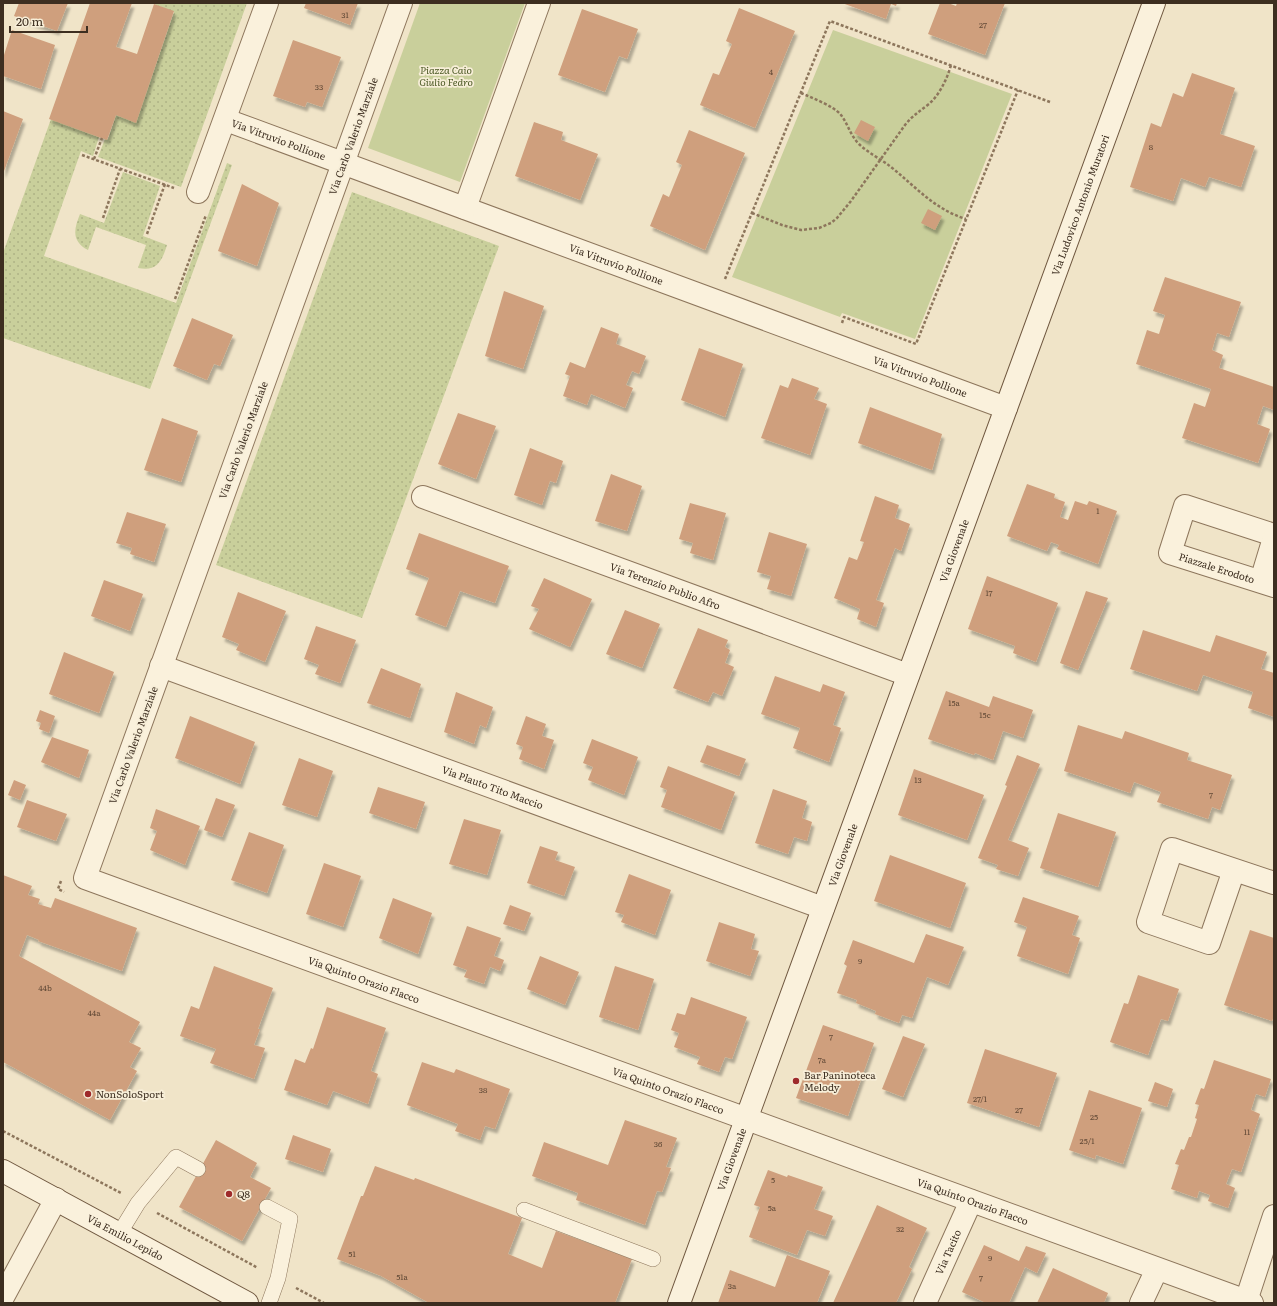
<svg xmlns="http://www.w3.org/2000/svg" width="1277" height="1306" viewBox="0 0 1277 1306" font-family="Literata,serif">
<defs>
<pattern id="grass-dots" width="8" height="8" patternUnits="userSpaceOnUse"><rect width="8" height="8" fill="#c9cf9b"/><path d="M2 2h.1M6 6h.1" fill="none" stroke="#aeb285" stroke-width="1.8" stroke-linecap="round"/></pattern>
<filter id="shadow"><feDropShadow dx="2.5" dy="4.5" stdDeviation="1" flood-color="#0004"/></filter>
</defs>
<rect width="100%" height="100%" fill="#f0e4c8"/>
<g fill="url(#grass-dots)">
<polygon points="155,3 247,3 181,187 98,157 105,139 108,139 116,115 136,122 174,12 154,4"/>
<polygon points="51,119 99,137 93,156 81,151 44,256 176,303 227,163 232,165 150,389 3,338 3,253"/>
<path d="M123,172L160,186L143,236L167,245C162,261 157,272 138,268L146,245L96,227L88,250C71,241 74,229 80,214L104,223Z"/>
<polygon points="352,192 499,246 362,618 216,565"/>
</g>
<g fill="#c9cf9b">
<polygon points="420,3 525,3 460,182 368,148"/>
<polygon points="833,30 1012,94 915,339 842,313 840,317 732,277"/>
</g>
<g fill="#cf9f7d" filter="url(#shadow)">
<polygon points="19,3 68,3 57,31 14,16"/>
<polygon points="90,3 132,3 116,47 137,54 154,4 174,11 136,123 116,115 107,140 49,119"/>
<polygon points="306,3 358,3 350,25 304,8"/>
<polygon points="842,3 897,3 896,6 891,4 886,19"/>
<polygon points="940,3 948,3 956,6 957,3 1005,3 985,55 928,34"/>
<polygon points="739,8 795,31 755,128 700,105 713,73 719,75 732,44 726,41"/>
<polygon points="582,9 638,29 627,59 619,56 605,92 558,75"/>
<polygon points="12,30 55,45 41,89 3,76 3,58"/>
<polygon points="293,40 341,57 322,107 307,102 305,107 273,96"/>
<polygon points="1192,73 1235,88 1220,134 1255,146 1241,187 1209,177 1205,187 1181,178 1173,201 1130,187 1151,123 1161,127 1173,93 1183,97"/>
<polygon points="3,111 23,119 3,174"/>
<polygon points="861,120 875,127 868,141 854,133"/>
<polygon points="534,122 563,132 561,140 598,154 580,200 515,176"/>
<polygon points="689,130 745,153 705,250 650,226 663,194 669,197 682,165 676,162"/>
<polygon points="242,184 279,203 257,266 218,251"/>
<polygon points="928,209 942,216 935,230 921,223"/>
<polygon points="1165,277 1241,302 1229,337 1217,333 1212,350 1223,355 1219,368 1274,387 1274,410 1263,406 1257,424 1270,429 1258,463 1182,438 1194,403 1205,407 1211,389 1136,364 1147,330 1159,334 1165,315 1153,311"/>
<polygon points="504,291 544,306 523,369 485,356"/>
<polygon points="192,318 233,335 220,366 214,364 207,380 173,366"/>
<polygon points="601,327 619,334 616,344 646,356 639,374 632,371 626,385 633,388 625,408 591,394 587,405 563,396 570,376 565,374 570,362 585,368"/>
<polygon points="699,348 743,364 725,417 681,400"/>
<polygon points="792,378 819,388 814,399 827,404 810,455 761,438 780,385 788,388"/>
<polygon points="870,407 942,434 932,470 858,443"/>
<polygon points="458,413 496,426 476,479 438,464"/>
<polygon points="162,418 198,431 181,482 144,470"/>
<polygon points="530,448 563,461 556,483 550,481 542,505 514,495"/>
<polygon points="611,474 642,486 627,531 595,521"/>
<polygon points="1027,484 1055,494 1054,498 1065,502 1060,517 1068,520 1075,501 1087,505 1089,501 1117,511 1098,564 1057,549 1059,545 1051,542 1047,551 1007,536"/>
<polygon points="875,496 899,505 895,518 910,524 901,551 895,548 876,600 884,603 876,627 857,619 860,609 834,598 849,557 857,560 864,542 860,541"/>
<polygon points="690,503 726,513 713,560 690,553 693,543 679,539"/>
<polygon points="127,512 166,524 154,562 130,554 132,548 116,543"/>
<polygon points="769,532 807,544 791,596 767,589 771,576 757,572"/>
<polygon points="419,533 509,566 495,603 460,591 446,627 415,615 429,578 406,569"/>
<polygon points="987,576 1058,603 1036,662 1013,653 1015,646 968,629"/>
<polygon points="544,578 592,599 570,647 529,629 539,609 531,606"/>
<polygon points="104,580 143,594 130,631 91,616"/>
<polygon points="1086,591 1108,598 1078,670 1060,663"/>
<polygon points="238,592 286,611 265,662 236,650 239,644 222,637"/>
<polygon points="625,610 660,624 642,668 606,654"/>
<polygon points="316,626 356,640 340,683 315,674 319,665 304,659"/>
<polygon points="698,628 728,640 725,647 730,650 725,663 734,667 722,696 713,692 708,702 673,688"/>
<polygon points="1143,630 1210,652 1216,635 1267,652 1261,669 1274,673 1274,717 1248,708 1253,692 1203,675 1197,691 1130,669"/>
<polygon points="64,652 114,672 99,713 49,694"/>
<polygon points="381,668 421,684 410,718 367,703"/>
<polygon points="775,676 820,692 823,684 845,692 833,725 841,728 829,762 793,748 800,728 761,714"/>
<polygon points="946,691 989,707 993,696 1033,710 1023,738 1003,731 993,760 975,753 974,755 928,739"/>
<polygon points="456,692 493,707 486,728 480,725 474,744 444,732"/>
<polygon points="40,710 55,716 49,733 39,729 41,723 36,721"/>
<polygon points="190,716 255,742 240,784 175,758"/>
<polygon points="526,716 546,724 542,736 554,740 544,769 519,759 523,747 516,744"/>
<polygon points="1078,725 1122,739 1125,731 1189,753 1187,760 1232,775 1220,810 1212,807 1208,819 1157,802 1161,792 1134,782 1130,793 1064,771"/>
<polygon points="52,737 89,750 79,778 41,762"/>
<polygon points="592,739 638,757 624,795 588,780 593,767 583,763"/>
<polygon points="707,745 746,759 739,776 700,762"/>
<polygon points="1017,755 1040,764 1008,840 1029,848 1018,876 996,869 998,865 978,858 1007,786 1005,785"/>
<polygon points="299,758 333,771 317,817 282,805"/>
<polygon points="668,766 735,792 721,830 661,807 667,790 660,787"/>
<polygon points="914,769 984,795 967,840 898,815"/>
<polygon points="14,780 26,785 20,800 8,795"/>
<polygon points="378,787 425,802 416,829 369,813"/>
<polygon points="773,789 807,801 802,818 812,822 807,841 794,837 788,854 755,843"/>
<polygon points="216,798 235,805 222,837 204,830"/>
<polygon points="27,800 67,814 56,841 17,827"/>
<polygon points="156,809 200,826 185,865 150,850 157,831 150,828"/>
<polygon points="1058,813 1116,832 1098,887 1040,868"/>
<polygon points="464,819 501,830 487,875 449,864"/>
<polygon points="249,832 284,845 267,893 231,880"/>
<polygon points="540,846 558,852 555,860 575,867 564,896 527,883"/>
<polygon points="890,855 966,883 950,928 874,901"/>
<polygon points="324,863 361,876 343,927 306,914"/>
<polygon points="629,874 671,890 655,935 621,922 624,915 615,912"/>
<polygon points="3,875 32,886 28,895 40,899 38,904 51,908 55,898 137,928 122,971 38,941 39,940 27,935 19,956 140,1022 129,1042 141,1048 130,1067 137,1071 110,1120 3,1062"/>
<polygon points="1023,897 1079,916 1072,935 1080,938 1068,974 1017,956 1027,927 1014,922"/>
<polygon points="393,898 432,913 418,954 379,938"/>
<polygon points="510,905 531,913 524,931 503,924"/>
<polygon points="719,922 755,934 751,949 759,951 750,976 706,961"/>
<polygon points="467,926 501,938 494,956 504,960 500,971 490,967 484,984 464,977 467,970 453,965"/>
<polygon points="1250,930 1274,938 1274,1016 1272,1021 1224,1005"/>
<polygon points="926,934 964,947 948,985 927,977 912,1018 902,1015 899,1023 875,1014 876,1011 856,1003 857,1000 837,993 847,966 844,964 853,940 914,963"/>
<polygon points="540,956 579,972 565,1005 527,989"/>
<polygon points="214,966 273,988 258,1029 260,1029 254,1045 265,1048 254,1079 210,1063 216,1049 180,1036 191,1006 199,1009"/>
<polygon points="615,966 654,979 638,1030 599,1017"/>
<polygon points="1138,975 1179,989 1168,1021 1161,1019 1148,1055 1110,1042 1124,1003 1128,1004"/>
<polygon points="691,997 747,1017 732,1059 725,1057 719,1072 697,1064 700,1057 674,1047 679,1033 671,1030 677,1013 685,1015"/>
<polygon points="327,1007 386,1028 371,1071 378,1074 368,1104 333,1091 327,1105 284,1090 295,1059 305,1063 311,1048 313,1049"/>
<polygon points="823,1025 874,1043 848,1116 796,1098"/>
<polygon points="903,1036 925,1044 903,1097 882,1089"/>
<polygon points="985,1049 1057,1073 1039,1127 967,1103"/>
<polygon points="1214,1060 1271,1079 1265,1097 1256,1094 1251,1110 1260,1114 1241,1172 1232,1169 1226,1184 1235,1188 1228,1208 1208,1201 1210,1195 1199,1191 1197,1198 1171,1189 1179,1165 1175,1164 1181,1149 1184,1150 1189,1137 1191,1137 1197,1119 1195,1118 1199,1105 1195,1104 1201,1088 1204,1089"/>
<polygon points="422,1062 454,1073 456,1069 510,1089 495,1129 485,1126 480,1140 455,1131 458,1124 407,1105"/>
<polygon points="1155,1082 1173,1089 1167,1107 1148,1101"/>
<polygon points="1089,1090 1142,1108 1123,1164 1096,1155 1095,1159 1069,1150"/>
<polygon points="625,1120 677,1138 666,1167 671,1168 662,1192 657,1191 645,1225 576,1200 578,1193 532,1176 544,1142 608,1165"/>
<polygon points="293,1135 331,1149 323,1172 285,1159"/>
<polygon points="216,1140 257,1163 250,1177 271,1188 242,1241 179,1207"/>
<polygon points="375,1166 414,1180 415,1178 522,1218 508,1254 542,1268 556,1231 632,1259 615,1303 429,1303 381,1276 337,1259 361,1196 363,1196"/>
<polygon points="768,1170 787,1177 788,1175 823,1187 814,1209 833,1216 825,1236 807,1230 797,1255 749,1237 760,1207 754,1205"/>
<polygon points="877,1205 927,1228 909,1267 912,1269 896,1303 833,1303"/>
<polygon points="984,1245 1019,1261 1026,1246 1046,1253 1037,1273 1025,1267 1009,1303 986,1303 962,1292"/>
<polygon points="787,1255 830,1271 817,1303 718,1303 730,1270 775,1287"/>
<polygon points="1053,1268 1108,1293 1104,1303 1037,1303"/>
</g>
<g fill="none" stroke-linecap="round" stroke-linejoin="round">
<g stroke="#8d765c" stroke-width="16">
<g id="lane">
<polyline points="267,1207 290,1219 278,1278 269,1303"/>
<polyline points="524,1210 653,1259"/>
<polyline points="119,1234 138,1203 176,1157 198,1169"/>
</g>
</g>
<g stroke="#8d765c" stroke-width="24">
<g id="street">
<path id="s1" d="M401,3L85,878L1252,1303"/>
<path id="s2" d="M226,120L1006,408"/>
<polyline points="198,192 267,3"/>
<polyline points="465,208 539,3"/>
<path id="s3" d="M423,497L908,675"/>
<path id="s4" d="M1274,535L1185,506L1170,553L1274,586"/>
<polyline points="1261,581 1274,538"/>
<path id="s5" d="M161,666L823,908"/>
<polyline points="1234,870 1209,943 1148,922 1172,849 1274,883"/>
<polyline points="3,1297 56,1199"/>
<polyline points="1246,1301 1274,1216"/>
<path id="s6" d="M925,1303L971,1201"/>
<polyline points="1141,1303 1157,1269"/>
</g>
</g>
<g stroke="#6f573f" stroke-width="24">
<g id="secondary">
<path id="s7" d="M3,1171L247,1303"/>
<path id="s8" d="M679,1303L1154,3"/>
</g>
</g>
<g stroke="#8d765c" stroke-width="2.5" stroke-dasharray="3 2" stroke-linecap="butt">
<path d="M801,93C812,98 834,106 841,115C848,124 850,135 859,144C868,153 881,159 891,167C916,187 934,209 966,219"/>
<polyline points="82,155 174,188"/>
<polyline points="94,159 102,138"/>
<path d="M752,213L782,225L801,230L819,228L831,223L837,218L851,201L905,125C912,116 920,111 929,104C940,94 947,79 951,65"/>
<polyline points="103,218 120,169"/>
<polyline points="147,234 165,184"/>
<polyline points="725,279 830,21 1050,102"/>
<polyline points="175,299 206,215"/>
<polyline points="842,323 844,317 916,344 1018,90"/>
<polyline points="61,881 58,889 64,892"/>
<polyline points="3,1131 121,1193"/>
<polyline points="157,1213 258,1268"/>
<polyline points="296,1288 324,1303"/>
</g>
<use href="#lane" stroke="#faf1dc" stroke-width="15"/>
<use href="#street" stroke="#faf1dc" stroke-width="22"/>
<use href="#secondary" stroke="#faf1dc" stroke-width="22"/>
</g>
<g fill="#9e2a2b" stroke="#f7eed8" stroke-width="1.5">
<circle cx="796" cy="1081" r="4"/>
<circle cx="88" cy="1094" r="4"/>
<circle cx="229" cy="1194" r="4"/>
</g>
<g text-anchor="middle" stroke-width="3.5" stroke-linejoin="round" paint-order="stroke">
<g font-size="8" fill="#624a37">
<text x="345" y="18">31</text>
<text x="983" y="28">27</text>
<text x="771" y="75">4</text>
<text x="319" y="90">33</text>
<text x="1151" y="150">8</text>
<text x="1098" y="514">1</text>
<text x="989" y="596">17</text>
<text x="954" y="706">15a</text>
<text x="985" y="718">15c</text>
<text x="918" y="783">13</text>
<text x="1211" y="798">7</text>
<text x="860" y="964">9</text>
<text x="45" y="991">44b</text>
<text x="94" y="1016">44a</text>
<text x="831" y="1040">7</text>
<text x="822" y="1063">7a</text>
<text x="483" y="1093">38</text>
<text x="980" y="1102">27/1</text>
<text x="1019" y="1113">27</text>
<text x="1094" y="1120">25</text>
<text x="1247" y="1135">11</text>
<text x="1087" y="1144">25/1</text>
<text x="658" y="1147">36</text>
<text x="773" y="1183">5</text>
<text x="772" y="1211">5a</text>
<text x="900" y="1232">32</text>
<text x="352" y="1257">51</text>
<text x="990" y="1261">9</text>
<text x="402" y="1280">51a</text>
<text x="981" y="1281">7</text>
<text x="732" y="1289">3a</text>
</g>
<g font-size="10" font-style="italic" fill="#4d5a26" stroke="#f7eed8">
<text x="446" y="74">Piazza Caio<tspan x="446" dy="12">Giulio Fedro</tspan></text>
</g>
<g font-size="10" fill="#3d2e20" stroke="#f7eed8">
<text transform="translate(353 136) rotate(-70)" y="4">Via Carlo Valerio Marziale</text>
<text dy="4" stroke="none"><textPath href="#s2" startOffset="56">Via Vitruvio Pollione</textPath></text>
<text dy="4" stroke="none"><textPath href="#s8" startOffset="1169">Via Ludovico Antonio Muratori</textPath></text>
<text dy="4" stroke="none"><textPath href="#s2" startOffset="416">Via Vitruvio Pollione</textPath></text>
<text dy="4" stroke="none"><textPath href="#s2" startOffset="740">Via Vitruvio Pollione</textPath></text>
<text transform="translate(243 440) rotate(-70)" y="4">Via Carlo Valerio Marziale</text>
<text dy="4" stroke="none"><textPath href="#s8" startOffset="801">Via Giovenale</textPath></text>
<text dy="4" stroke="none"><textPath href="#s4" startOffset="192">Piazzale Erodoto</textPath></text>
<text dy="4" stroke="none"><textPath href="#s3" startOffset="258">Via Terenzio Publio Afro</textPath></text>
<text transform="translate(133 745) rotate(-70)" y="4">Via Carlo Valerio Marziale</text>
<text dy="4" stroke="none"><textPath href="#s5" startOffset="353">Via Plauto Tito Maccio</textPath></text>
<text dy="4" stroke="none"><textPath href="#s8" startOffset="477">Via Giovenale</textPath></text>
<text dy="4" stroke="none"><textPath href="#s1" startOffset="1227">Via Quinto Orazio Flacco</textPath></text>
<text dy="4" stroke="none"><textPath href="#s1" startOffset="1551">Via Quinto Orazio Flacco</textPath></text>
<text dy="4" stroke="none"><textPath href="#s8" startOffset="153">Via Giovenale</textPath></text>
<text dy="4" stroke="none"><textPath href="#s1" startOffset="1875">Via Quinto Orazio Flacco</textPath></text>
<text dy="4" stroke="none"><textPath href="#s7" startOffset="139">Via Emilio Lepido</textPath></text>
<text dy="4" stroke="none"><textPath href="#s6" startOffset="56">Via Tacito</textPath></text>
</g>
<g font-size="10" fill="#3d2e20" stroke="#f7eed8" text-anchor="start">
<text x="804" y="1079">Bar Paninoteca<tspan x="804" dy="12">Melody</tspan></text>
<text x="96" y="1098">NonSoloSport</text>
<text x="237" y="1198">Q8</text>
</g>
</g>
<rect width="1277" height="1306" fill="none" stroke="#3d2e20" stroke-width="8"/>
<path d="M10 26v6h77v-6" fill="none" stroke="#3d2e20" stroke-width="2"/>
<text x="16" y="26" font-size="12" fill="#3d2e20" stroke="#f7eed8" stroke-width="3" paint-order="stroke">20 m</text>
</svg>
